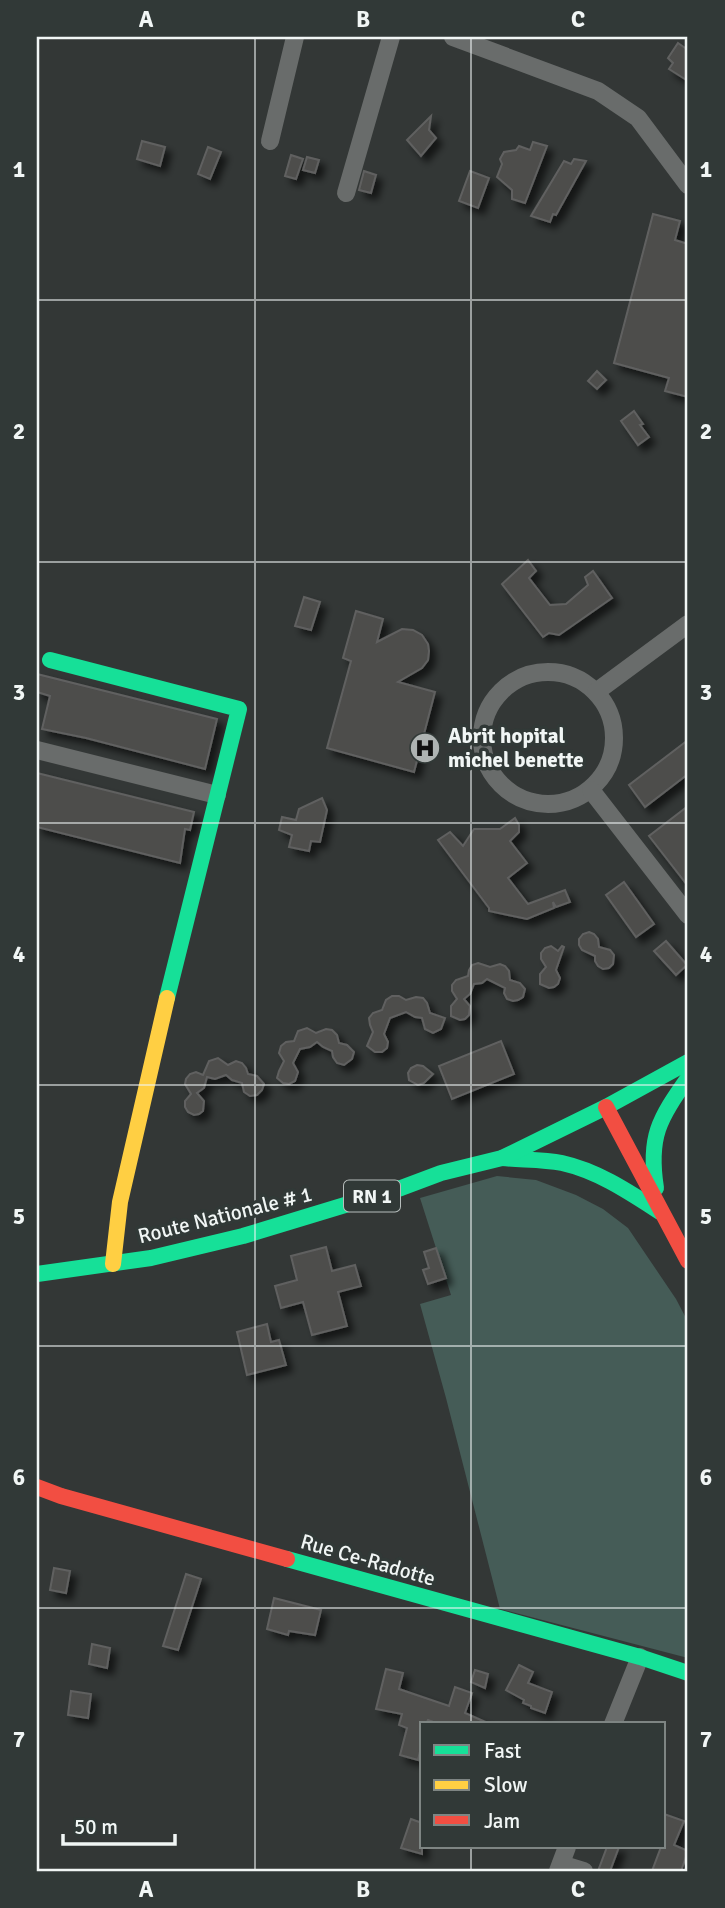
<svg xmlns="http://www.w3.org/2000/svg" width="725" height="1908" viewBox="0 0 725 1908" font-family="Signika,sans-serif">
<defs>
<filter id="shadow"><feDropShadow dx="6" dy="6" stdDeviation="3.5" flood-color="#0009"/></filter>
</defs>
<rect width="100%" height="100%" fill="#333736"/>
<polygon fill="#455c57" points="497,1176 536,1180 576,1195 603,1209 628,1228 676,1299 688,1322 688,1658 500,1609 446,1398 420,1304 451,1295 420,1198"/>
<g fill="#4d4d4c" stroke="#606160" stroke-width="2" filter="url(#shadow)">
<polygon points="678,43 688,50 688,81 669,69 673,63 668,58"/>
<polygon points="431,116 429,130 436,138 421,156 407,140"/>
<polygon points="142,141 165,147 160,166 137,159"/>
<polygon points="533,142 547,146 525,203 512,199 512,190 497,177 502,164 500,159 504,152 516,150 519,146 530,150"/>
<polygon points="208,147 221,152 210,179 198,174"/>
<polygon points="291,155 303,159 296,179 285,176"/>
<polygon points="307,157 319,160 315,173 303,170"/>
<polygon points="574,159 586,161 556,215 553,214 550,222 531,216 564,161 571,164"/>
<polygon points="364,171 376,175 371,193 359,190"/>
<polygon points="470,171 489,178 478,208 459,201"/>
<polygon points="653,214 680,221 675,240 688,244 688,397 665,391 669,378 614,363"/>
<polygon points="597,371 606,380 597,389 588,381"/>
<polygon points="634,411 643,424 640,425 649,437 638,445 621,421"/>
<polygon points="528,560 536,571 529,578 550,605 566,604 588,585 585,577 593,571 612,598 559,635 549,633 543,637 502,584"/>
<polygon points="304,597 320,602 311,630 295,626"/>
<polygon points="356,611 383,619 377,642 402,629 413,630 422,635 428,644 429,651 428,660 422,668 398,682 435,692 414,772 327,748 351,661 343,658"/>
<polygon points="37,674 217,719 205,769 86,738 42,729 50,696 37,692"/>
<polygon points="688,740 688,774 645,807 629,785"/>
<polygon points="37,773 194,812 190,830 185,829 180,863 37,827"/>
<polygon points="322,798 327,810 320,842 311,841 309,851 289,847 292,835 279,830 282,817 296,820 299,809"/>
<polygon points="688,806 688,886 649,836"/>
<polygon points="515,818 519,825 519,832 510,841 527,863 508,878 528,904 565,890 570,902 556,907 553,902 554,908 527,919 489,911 489,908 438,840 450,832 463,846 474,829 500,829"/>
<polygon points="624,882 654,924 636,937 606,895"/>
<polygon points="589,932 594,934 598,939 599,947 610,950 614,955 613,964 609,968 603,969 598,966 595,961 595,956 582,950 579,945 579,939 583,934"/>
<polygon points="666,941 687,965 676,975 654,951"/>
<polygon points="551,946 558,951 562,946 564,947 556,970 560,978 558,984 554,987 549,988 540,984 540,974 546,967 541,959 541,953 545,948"/>
<polygon points="478,963 490,967 500,964 505,966 509,971 510,980 520,983 525,989 523,997 518,1000 513,1001 507,999 504,993 505,988 487,979 482,983 474,984 470,994 464,999 470,1006 469,1015 465,1019 460,1020 451,1016 451,1006 457,999 452,991 452,985 456,980 468,976 469,970 472,965"/>
<polygon points="392,996 399,996 406,1000 416,997 423,998 427,1003 430,1013 445,1018 441,1029 433,1033 425,1029 422,1018 415,1017 406,1012 390,1018 384,1034 388,1042 387,1048 382,1052 375,1052 367,1046 373,1032 370,1025 369,1018 373,1013 382,1010 386,1000"/>
<polygon points="307,1028 316,1033 326,1029 332,1030 337,1035 339,1043 347,1045 354,1052 352,1059 344,1065 337,1063 333,1057 332,1051 323,1047 317,1042 310,1047 300,1049 293,1063 298,1072 295,1081 289,1084 283,1083 277,1078 279,1071 284,1061 279,1053 281,1046 286,1042 294,1041 298,1031"/>
<polygon points="501,1041 514,1074 452,1099 439,1066"/>
<polygon points="218,1058 228,1065 236,1061 242,1063 246,1068 248,1074 257,1076 264,1084 262,1090 257,1095 250,1096 244,1092 242,1083 232,1080 226,1075 215,1079 207,1077 204,1088 197,1093 204,1101 203,1111 199,1114 194,1115 188,1112 185,1107 185,1101 191,1094 185,1084 186,1079 190,1074 196,1072 203,1075 209,1061"/>
<polygon points="417,1065 423,1066 433,1074 424,1083 418,1085 409,1080 408,1073 411,1068"/>
<polygon points="326,1247 332,1271 355,1265 361,1286 338,1292 347,1326 312,1335 303,1302 281,1308 275,1286 297,1280 291,1256"/>
<polygon points="436,1248 446,1278 428,1284 423,1270 429,1268 424,1252"/>
<polygon points="267,1324 271,1342 279,1340 286,1365 247,1375 237,1332"/>
<polygon points="54,1568 70,1571 66,1593 50,1590"/>
<polygon points="186,1574 201,1579 178,1650 163,1646"/>
<polygon points="274,1598 321,1610 315,1635 289,1631 288,1635 267,1629"/>
<polygon points="92,1644 110,1648 107,1668 89,1664"/>
<polygon points="519,1665 533,1672 528,1683 552,1692 545,1713 531,1708 531,1706 523,1703 524,1700 506,1690"/>
<polygon points="386,1669 403,1673 399,1689 449,1706 455,1687 472,1693 465,1713 490,1724 439,1724 428,1720 426,1724 422,1724 422,1743 418,1760 400,1755 407,1728 399,1725 402,1714 376,1709"/>
<polygon points="475,1670 488,1674 485,1688 471,1682"/>
<polygon points="71,1691 91,1694 88,1718 68,1715"/>
<polygon points="664,1814 684,1821 674,1845 688,1851 681,1871 652,1871 661,1847 664,1847"/>
<polygon points="411,1819 422,1823 422,1854 401,1848"/>
<polygon points="607,1847 619,1847 610,1871 598,1871"/>
</g>
<g fill="none" stroke-linecap="round" stroke-linejoin="round">
<g stroke="#696c6b" stroke-width="18">
<polyline points="453,37 598,91 638,118 688,185"/>
<polyline points="270,141 295,37"/>
<polyline points="346,193 391,37"/>
<circle cx="548" cy="738" r="66"/>
<polyline points="596,692 688,624"/>
<polyline points="37,750 217,795"/>
<polyline points="591,790 688,915"/>
<polyline points="613,1724 640,1657"/>
<polyline points="561,1864 584,1871"/>
<polyline points="558,1871 567,1847"/>
</g>
<g stroke="#16e098" stroke-width="16">
<polyline points="50,660 239,709 167,998"/>
<path d="M502,1158C522,1160 543,1159 562,1163C598,1171 629,1192 660,1212"/>
<path d="M656,1188C648,1137 659,1119 688,1078"/>
<polyline points="37,1274 151,1258 243,1236 401,1188 441,1173 502,1158 606,1107 688,1062"/>
<polyline points="287,1559 640,1657 688,1673"/>
</g>
<polyline stroke="#ffcf43" stroke-width="16" points="113,1264 120,1202 167,998"/>
<g stroke="#f24e42" stroke-width="16">
<polyline points="606,1107 688,1261"/>
<polyline points="37,1487 61,1496 287,1559"/>
</g>
</g>
<path fill="none" stroke="#f1f6f5" stroke-width="2" stroke-opacity="0.55" d="M255,37V1871M471,37V1724M37,300H688M37,562H688M37,823H688M37,1085H688M37,1346H688M37,1608H688M471,1847V1871"/>
<defs>
<g id="hospital-disc" transform="scale(1.575)"><circle r="9.5" fill="#aeb3b2" stroke="#313937"/><path d="M-5-5h3v3.5h4V-5h3V5h-3V1.5h-4V5h-3Z" fill="#111"/></g>
</defs>
<g fill-rule="evenodd">
<use href="#hospital-disc" x="425" y="748"/>
</g>
<g text-anchor="middle" stroke-width="7" stroke-linejoin="round" paint-order="stroke">
<rect fill="#313937" stroke="#b7bdbc" stroke-width="2" x="344" y="1180.5" width="56" height="31" rx="5"/>
<g font-size="19" font-weight="bold" fill="#f1f6f5">
<text x="372" y="1203">RN 1</text>
</g>
<g font-size="21" font-weight="bold" fill="#f1f6f5" stroke="#313937" text-anchor="start">
<text x="448" y="743">Abrit hopital<tspan x="448" dy="24">michel benette</tspan></text>
</g>
<g font-size="21" fill="#f1f6f5" stroke="#313937">
<text transform="translate(225 1215) rotate(-14)" y="7">Route Nationale # 1</text>
<text transform="translate(368 1560) rotate(16)" y="7">Rue Ce-Radotte</text>
</g>
</g>
<rect width="725" height="1908" fill="none" stroke="#313937" stroke-width="77"/>
<rect x="420" y="1722" width="245" height="126" fill="#313937" stroke="#7e8583" stroke-width="2"/>
<rect x="434" y="1745" width="35" height="10" fill="#16e098" stroke="#7e8583" stroke-width="2"/>
<text x="484" y="1758" font-size="21" fill="#f1f6f5">Fast</text>
<rect x="434" y="1780" width="35" height="10" fill="#ffcf43" stroke="#7e8583" stroke-width="2"/>
<text x="484" y="1792" font-size="21" fill="#f1f6f5">Slow</text>
<rect x="434" y="1815" width="35" height="10" fill="#f24e42" stroke="#7e8583" stroke-width="2"/>
<text x="484" y="1828" font-size="21" fill="#f1f6f5">Jam</text>
<path d="M63 1834v10h112v-10" fill="none" stroke="#f1f6f5" stroke-width="3.5"/>
<text x="74" y="1834" font-size="21" fill="#f1f6f5" stroke="#313937" stroke-width="5" paint-order="stroke">50 m</text>
<rect x="38" y="38" width="648" height="1832" fill="none" stroke="#f1f6f5" stroke-width="2.5"/>
<g font-size="23" text-anchor="middle" font-weight="bold" fill="#f1f6f5">
<text x="146" y="27">A</text>
<text x="363" y="27">B</text>
<text x="578" y="27">C</text>
<text x="19" y="177">1</text>
<text x="706" y="177">1</text>
<text x="19" y="439">2</text>
<text x="706" y="439">2</text>
<text x="19" y="700">3</text>
<text x="706" y="700">3</text>
<text x="19" y="962">4</text>
<text x="706" y="962">4</text>
<text x="19" y="1224">5</text>
<text x="706" y="1224">5</text>
<text x="19" y="1485">6</text>
<text x="706" y="1485">6</text>
<text x="19" y="1747">7</text>
<text x="706" y="1747">7</text>
<text x="146" y="1897">A</text>
<text x="363" y="1897">B</text>
<text x="578" y="1897">C</text>
</g>
</svg>
